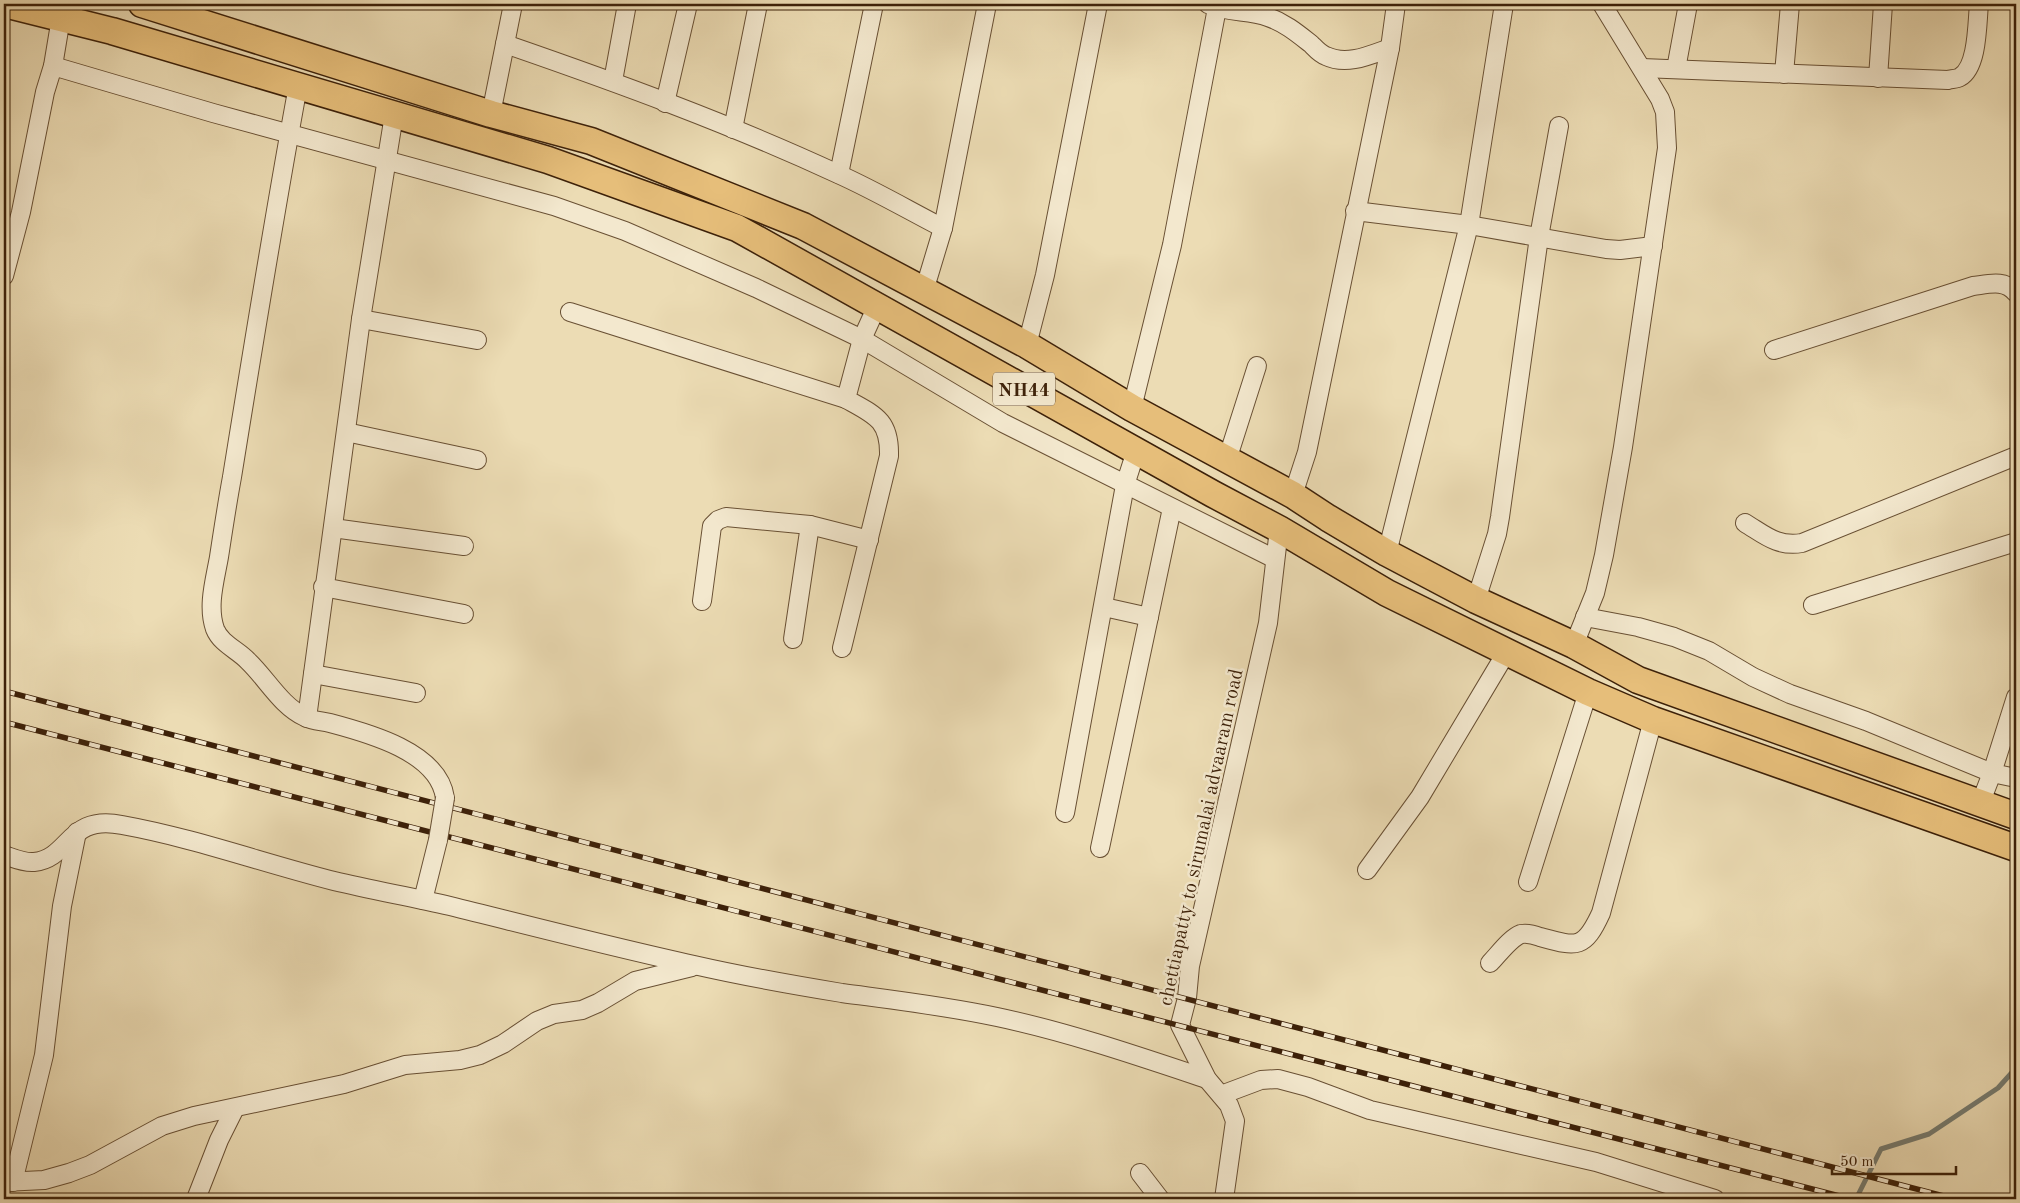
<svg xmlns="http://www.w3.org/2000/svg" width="2020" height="1203" viewBox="0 0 2020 1203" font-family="'Old Standard TT',serif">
<rect width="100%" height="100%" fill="#ecdcb4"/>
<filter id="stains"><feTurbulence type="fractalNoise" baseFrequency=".004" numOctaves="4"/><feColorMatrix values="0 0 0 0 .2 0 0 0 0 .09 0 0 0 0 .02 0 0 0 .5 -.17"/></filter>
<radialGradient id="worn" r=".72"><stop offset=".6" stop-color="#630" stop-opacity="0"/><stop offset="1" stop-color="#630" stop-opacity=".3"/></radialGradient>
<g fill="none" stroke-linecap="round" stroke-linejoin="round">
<polyline stroke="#767c71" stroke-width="5" points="1856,1199 1881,1149 1929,1134 1998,1088 2016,1068"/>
<g stroke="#695034" stroke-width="20">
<g id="minor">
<path d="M1208,4C1227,13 1249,10 1268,17C1285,23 1297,33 1311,44C1315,48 1320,54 1326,56C1347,66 1370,55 1390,48"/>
<path d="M505,44C618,83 730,124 838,174C874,190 908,210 943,228"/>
<polyline points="53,66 213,113 554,206 625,231 756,288 862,339 1003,423 1275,559"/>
<path d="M1642,68L1948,80C1952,79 1957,79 1960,77C1978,67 1977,23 1979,4"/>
<polyline points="1676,69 1688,4"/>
<polyline points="1784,74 1790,4"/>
<polyline points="1878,78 1883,4"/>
<polyline points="613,81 627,4"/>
<path d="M298,86C274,216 253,347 232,477C227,504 223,531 219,557C215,580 207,606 215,629C221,644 238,650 248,661C267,679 281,706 305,717C313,721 322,721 330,723C368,733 439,752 445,798"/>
<polyline points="665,103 688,4"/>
<polyline points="491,114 513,4"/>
<polyline points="733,129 758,4"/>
<polyline points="839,174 874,4"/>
<polyline points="1355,211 1469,225 1606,249 1620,250 1653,246"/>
<polyline points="4,276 21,212 45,92 53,66 61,18"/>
<polyline points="924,291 943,228 987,4"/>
<polyline points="570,312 846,399"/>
<polyline points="361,319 477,340"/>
<polyline points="1027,345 1045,275 1098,4"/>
<path d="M1774,350L1973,286C1989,284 2005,279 2016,293"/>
<polyline points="1132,408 1172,245 1217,8"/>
<polyline points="346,432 477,460"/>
<polyline points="1227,460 1257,366"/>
<polyline points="1293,495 1307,452 1390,48 1396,4"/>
<path d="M1745,523C1765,535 1777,547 1802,543L2016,456"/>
<polyline points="333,528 464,546"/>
<polyline points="1387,553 1469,225 1504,4"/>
<polyline points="323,587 464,614"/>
<polyline points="1476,600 1497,534 1500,517 1539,237 1559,126"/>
<polyline points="702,601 712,526 718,520 726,517 810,525 869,540"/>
<polyline points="1813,605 2016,542"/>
<polyline points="1104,607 1149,617"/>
<polyline points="1585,617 1638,627 1674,637 1709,651 1753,677 1790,694 1866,721 1992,773 2016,778"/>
<polyline points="793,639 810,525"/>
<polyline points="1574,645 1595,593 1604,555 1623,447 1667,148 1665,112 1660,99 1602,4"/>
<path d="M842,648L889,456C890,420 875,415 846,399L862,339L877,306"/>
<polyline points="313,674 416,693"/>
<polyline points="307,718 361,319 394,115"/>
<polyline points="1980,804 1992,773 2016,697"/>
<polyline points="1065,813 1125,485 1136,451"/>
<polyline points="1100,848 1172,508"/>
<path d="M4,855C13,858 24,863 34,862C71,858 67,814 122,825C194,838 263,863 334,881C372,890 411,897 450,906C531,926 612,947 694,965C742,976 793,985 842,993C894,1000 946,1006 997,1017C1068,1032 1138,1056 1207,1079"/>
<polyline points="1367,870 1420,797 1506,653"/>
<polyline points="1528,882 1588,692"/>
<polyline points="423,900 438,840"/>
<path d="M1490,963C1498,955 1510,938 1521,934C1527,933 1535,935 1540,937C1577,947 1584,950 1601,913L1653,720"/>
<polyline points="1221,1095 1261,1080 1278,1079 1308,1087 1370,1110 1596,1162 1715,1199"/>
<polyline points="1140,1173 1160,1199"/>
<polyline points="4,1182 44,1180 69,1173 90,1165 162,1126 194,1116 344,1084 405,1065 460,1060 480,1055 503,1044 537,1021 554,1014 582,1010 598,1003 635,981 692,967"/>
<polyline points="13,1182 44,1055 62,906 77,832"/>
<polyline points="196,1199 219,1140 235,1108"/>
<polyline points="1224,1199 1235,1121 1229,1105 1207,1079 1180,1025 1187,998 1190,966 1268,623 1279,529"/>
</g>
</g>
<g stroke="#3d2109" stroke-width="29">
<g id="highway">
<polyline points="4,4 112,31 548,160 737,228 1213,494 1279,529 1387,593 1588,692 1653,720 2016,848"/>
<polyline points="142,4 491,114 591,141 803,226 1027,345 1132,408 1293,495 1328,518 1387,553 1476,600 1574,645 1638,680 2016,816"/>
</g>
</g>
<use href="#minor" stroke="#f3e8ce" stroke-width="18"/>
<use href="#highway" stroke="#e6be7a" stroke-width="26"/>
<g stroke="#3d2109" stroke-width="5.5">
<g id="rail">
<polyline points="4,691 1955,1199"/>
<polyline points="4,722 1851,1199"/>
</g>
</g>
<use href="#rail" stroke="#f3e8ce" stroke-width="4" stroke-dasharray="11" stroke-linecap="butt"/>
<g stroke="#695034" stroke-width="20" stroke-linecap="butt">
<polyline id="minor-bridge" points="438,840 445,798"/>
</g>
<use href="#minor-bridge" stroke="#f3e8ce" stroke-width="18"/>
</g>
<g text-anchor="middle" stroke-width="5" stroke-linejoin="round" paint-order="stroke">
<rect fill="#f3e8ce" stroke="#745d44" stroke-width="1" x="993" y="372.5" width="62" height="33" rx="4"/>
<g font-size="19" font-weight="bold" fill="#3d2109">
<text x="1024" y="396">NH44</text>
</g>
<g font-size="20" fill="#3d2109" stroke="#f3e8ce">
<text transform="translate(1200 837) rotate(-78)" y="7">chettiapatty to sirumalai advaaram road</text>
</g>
</g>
<rect width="2020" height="1203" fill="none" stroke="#ecdcb4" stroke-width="20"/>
<rect x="5" y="5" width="2010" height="1193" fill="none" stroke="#3d2109" stroke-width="2.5"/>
<rect x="10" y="10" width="2000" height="1183" fill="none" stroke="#3d2109"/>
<path d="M1832 1166v8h124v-8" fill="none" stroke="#3d2109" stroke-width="2.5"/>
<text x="1840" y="1166" font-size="15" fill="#3d2109" stroke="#f3e8ce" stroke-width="4" paint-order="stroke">50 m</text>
<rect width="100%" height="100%" filter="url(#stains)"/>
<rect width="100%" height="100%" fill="url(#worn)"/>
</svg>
